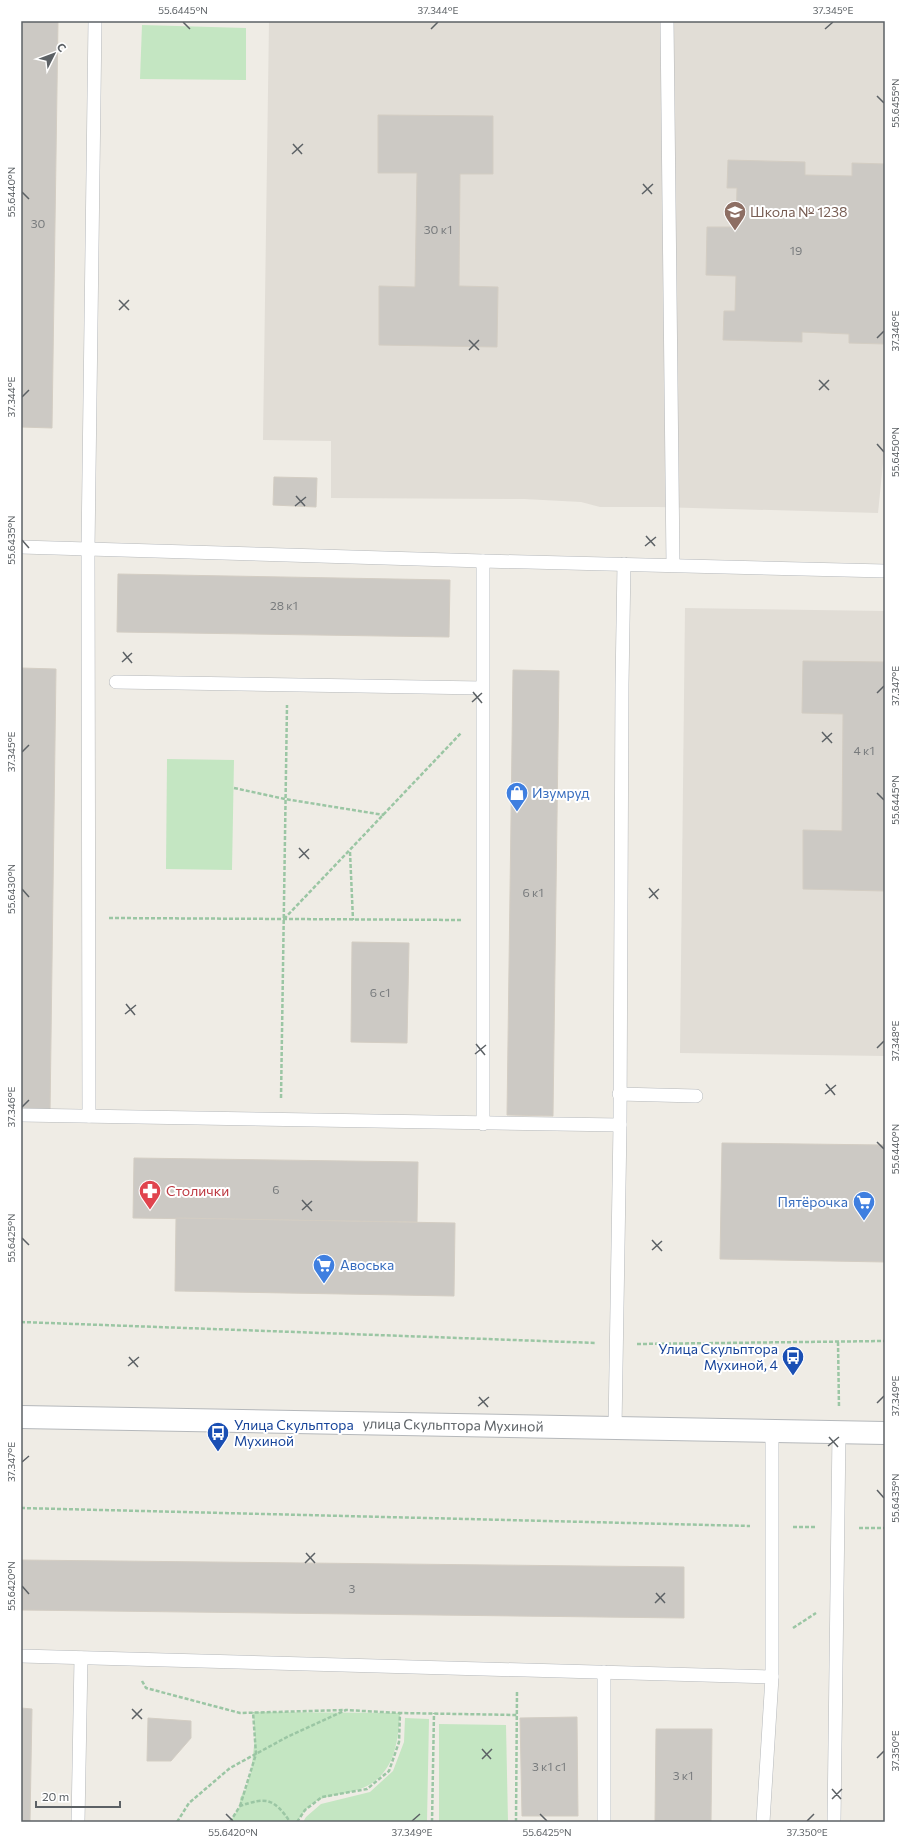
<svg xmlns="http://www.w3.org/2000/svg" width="906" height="1843" viewBox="0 0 906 1843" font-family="Commissioner,sans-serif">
<rect width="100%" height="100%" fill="#efece5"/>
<g fill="#e1ddd6">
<polygon points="269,21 885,21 885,443 878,513 658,507 600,507 581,502 524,499 331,498 331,441 263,440"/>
<polygon points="685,608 885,611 885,1056 680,1053"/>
</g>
<g fill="#c4e6c2">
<polygon points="142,25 246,28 246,80 140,79"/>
<polygon points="167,759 234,760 232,870 166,869"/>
<path d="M253,1712L400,1713C398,1746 393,1779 357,1790C326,1800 317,1791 297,1822H230L240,1806V1798L246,1789L251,1772L255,1737Z"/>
<polygon points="405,1718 429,1719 427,1822 303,1822 306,1817 321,1804 370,1792 393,1771 404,1742"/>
<polygon points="439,1724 506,1725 508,1822 439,1822"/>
</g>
<g fill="#ccc9c4" stroke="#d3cdc3">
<polygon points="21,21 58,21 52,428 21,427"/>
<polygon points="378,115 493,116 493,174 460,174 459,286 498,287 497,347 379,345 379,286 415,287 417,173 378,173"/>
<polygon points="728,160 805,162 805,175 852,176 852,163 885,164 885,344 849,343 849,334 802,332 802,342 723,340 724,311 735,311 736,276 706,275 707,227 736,227 737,188 727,188"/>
<polygon points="274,477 317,478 316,507 273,505"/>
<polygon points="118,574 450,580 449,637 117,632"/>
<polygon points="803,661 885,662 885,891 803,889 803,830 842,831 843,714 802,713"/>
<polygon points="21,668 56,669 50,1114 21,1114"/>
<polygon points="513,670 559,671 553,1116 507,1115"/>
<polygon points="352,942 409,943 407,1043 351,1042"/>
<polygon points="722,1143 885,1145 885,1262 720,1259"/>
<polygon points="134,1158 418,1162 417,1222 133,1218"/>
<polygon points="176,1218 455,1223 454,1296 175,1291"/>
<polygon points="21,1560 684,1567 684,1618 21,1610"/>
<polygon points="21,1708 32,1709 30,1822 21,1822"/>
<polygon points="577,1717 578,1816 522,1816 520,1718"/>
<polygon points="148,1718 191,1721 191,1738 171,1761 147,1761"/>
<polygon points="656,1729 712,1729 711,1822 655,1822"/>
</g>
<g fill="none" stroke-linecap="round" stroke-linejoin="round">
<g stroke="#b5b8bb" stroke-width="14">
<g id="service">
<polyline points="667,21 673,565"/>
<polyline points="21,547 483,561 885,571"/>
<polyline points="116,682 482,688"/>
<polyline points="619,1094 696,1096"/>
<polyline points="21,1115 620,1125"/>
<polyline points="89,1116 88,549 95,21"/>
<polyline points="483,1124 483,561"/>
<polyline points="615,1428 620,1125 622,684 624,564"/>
<polyline points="21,1656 772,1677"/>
<polyline points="78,1822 81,1658"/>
<polyline points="604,1822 604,1672"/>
<polyline points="763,1822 772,1677 772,1430"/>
<polyline points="834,1822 839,1432"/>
</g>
</g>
<g stroke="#b5b8bb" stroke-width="24">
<polyline id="tertiary" points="21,1417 885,1433"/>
</g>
<g stroke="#9bc6a4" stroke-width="2.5" stroke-dasharray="4 2" stroke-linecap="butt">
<polyline points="234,788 285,799 384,815"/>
<polyline points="350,852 353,920"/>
<polyline points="109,918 462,920"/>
<polyline points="284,919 461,733"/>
<polyline points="281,1098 287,705"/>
<polyline points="21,1322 596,1343"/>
<polyline points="838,1342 839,1408"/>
<polyline points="637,1344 885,1341"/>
<polyline points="21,1508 750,1526"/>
<polyline points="793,1527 816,1527"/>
<polyline points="859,1528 885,1528"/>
<polyline points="793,1628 816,1613"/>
<polyline points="142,1681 146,1688 240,1713 344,1710"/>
<polyline points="240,1806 256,1754 253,1712"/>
<polyline points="177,1822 189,1803 230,1768 287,1737 346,1710 400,1713"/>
<path d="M230,1822L240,1806C266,1797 274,1798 290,1822"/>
<polyline points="297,1822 305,1810 322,1797 367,1789 389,1771 399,1742 400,1713 517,1715"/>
<polyline points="432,1822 434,1713"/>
<polyline points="516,1822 517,1690"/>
</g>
<use href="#service" stroke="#fff" stroke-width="13"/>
<use href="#tertiary" stroke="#fff" stroke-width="22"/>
</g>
<path fill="none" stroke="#5c6165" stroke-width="1.5" d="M183,22L190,29M431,29L438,22M825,29L833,22M877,96L884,103M293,144L302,154M292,154L303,144M643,184L652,194M22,192L29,199M642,194L653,184M119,300L129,310M119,310L129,300M877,338L884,331M469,340L479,350M469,350L479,340M819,380L829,390M819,390L829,380M22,397L29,390M877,444L884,452M296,496L305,506M295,506L306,497M646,536L655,546M22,540L29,548M645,546L656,537M123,652L132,663M122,662L132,653M473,692L482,703M877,693L884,686M472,702L482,693M822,732L832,743M822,742L832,733M22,752L29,745M877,793L884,800M299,848L309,859M299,858L309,849M649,888L658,899M22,889L29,897M649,898L659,889M126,1004L135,1015M125,1014L136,1005M476,1044L485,1055M877,1048L884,1041M475,1054L486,1045M826,1084L835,1095M825,1094L836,1085M22,1107L29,1100M877,1142L884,1149M302,1200L312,1211M302,1210L312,1201M22,1238L29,1245M652,1240L662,1251M652,1250L662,1241M129,1357L138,1367M128,1366L139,1357M479,1397L488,1407M877,1403L884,1396M478,1406L489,1397M829,1437L838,1447M828,1446L839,1437M22,1462L29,1456M877,1490L884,1498M306,1553L315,1563M305,1563L315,1553M22,1586L29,1594M656,1593L665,1603M655,1603L665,1593M132,1709L142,1719M132,1719L142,1709M482,1749L491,1759M877,1758L884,1751M482,1759L492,1749M832,1789L841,1799M832,1799L842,1789M226,1814L233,1821M540,1814L547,1821M412,1821L420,1814M807,1821L814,1814"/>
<defs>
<g id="school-pin" transform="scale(1.15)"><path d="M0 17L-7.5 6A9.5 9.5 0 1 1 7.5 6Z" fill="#8d6e63" stroke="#fff"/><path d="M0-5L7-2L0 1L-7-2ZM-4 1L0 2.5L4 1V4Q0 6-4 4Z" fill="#fff"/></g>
<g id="shop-pin" transform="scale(1.15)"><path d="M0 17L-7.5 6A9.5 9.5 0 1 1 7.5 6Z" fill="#3f7fe0" stroke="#fff"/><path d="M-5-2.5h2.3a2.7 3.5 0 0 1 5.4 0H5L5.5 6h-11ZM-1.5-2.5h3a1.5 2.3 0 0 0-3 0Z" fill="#fff"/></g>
<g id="pharmacy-pin" transform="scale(1.15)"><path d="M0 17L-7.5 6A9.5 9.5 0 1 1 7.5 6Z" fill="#e0444e" stroke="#fff"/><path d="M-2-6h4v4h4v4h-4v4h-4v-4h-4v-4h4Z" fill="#fff"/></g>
<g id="supermarket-pin" transform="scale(1.15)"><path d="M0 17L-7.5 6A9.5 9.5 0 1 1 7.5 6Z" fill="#3f7fe0" stroke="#fff"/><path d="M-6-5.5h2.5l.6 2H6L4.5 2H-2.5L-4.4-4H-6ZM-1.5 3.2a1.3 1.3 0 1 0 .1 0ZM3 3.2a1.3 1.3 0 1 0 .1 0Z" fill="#fff"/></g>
<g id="bus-pin" transform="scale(1.15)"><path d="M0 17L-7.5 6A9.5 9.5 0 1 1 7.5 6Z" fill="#1a4fb4" stroke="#fff"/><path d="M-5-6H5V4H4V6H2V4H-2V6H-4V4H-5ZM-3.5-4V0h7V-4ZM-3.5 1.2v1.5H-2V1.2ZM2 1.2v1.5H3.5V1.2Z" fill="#fff"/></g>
</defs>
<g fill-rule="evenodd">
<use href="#school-pin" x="735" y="212"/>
<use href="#shop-pin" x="517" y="793"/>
<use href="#pharmacy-pin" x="150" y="1191"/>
<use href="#supermarket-pin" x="864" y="1202"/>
<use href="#supermarket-pin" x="324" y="1265"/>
<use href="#bus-pin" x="793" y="1357"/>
<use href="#bus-pin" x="218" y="1433"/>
</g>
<g text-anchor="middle" stroke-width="4" stroke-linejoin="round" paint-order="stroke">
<g font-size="12" fill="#787b7d">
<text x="38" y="228">30</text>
<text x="438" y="234">30 к1</text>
<text x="796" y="255">19</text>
<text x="284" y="610">28 к1</text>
<text x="864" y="755">4 к1</text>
<text x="533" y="897">6 к1</text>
<text x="380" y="997">6 с1</text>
<text x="276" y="1194">6</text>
<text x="352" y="1593">3</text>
<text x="549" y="1771">3 к1 с1</text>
<text x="683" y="1780">3 к1</text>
</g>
<g font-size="14" fill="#785e54" stroke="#fff" text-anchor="start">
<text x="750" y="217">Школа № 1238</text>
</g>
<g font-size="14" fill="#366cbe" stroke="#fff" text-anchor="start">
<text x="532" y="798">Изумруд</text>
<text x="848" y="1207" text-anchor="end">Пятёрочка</text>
<text x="340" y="1270">Авоська</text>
</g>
<g font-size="14" fill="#be3a42" stroke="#fff" text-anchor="start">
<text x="166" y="1196">Столички</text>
</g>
<g font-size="14" fill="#164399" stroke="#fff" text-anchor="end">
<text x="778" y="1354">Улица Скульптора<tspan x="778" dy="16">Мухиной, 4</tspan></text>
<text x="234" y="1430" text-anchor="start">Улица Скульптора<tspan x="234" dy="16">Мухиной</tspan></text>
</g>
<g font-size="14" fill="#5c6165" stroke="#fff">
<text transform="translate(453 1425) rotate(1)" y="5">улица Скульптора Мухиной</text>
</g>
</g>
<rect width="906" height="1843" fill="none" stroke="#ffffff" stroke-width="44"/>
<g transform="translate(54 54) rotate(48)" stroke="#ffffff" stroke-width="3" paint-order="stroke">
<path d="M0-3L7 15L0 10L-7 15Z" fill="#5c6165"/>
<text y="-6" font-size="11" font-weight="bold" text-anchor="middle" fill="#5c6165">С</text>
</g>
<path d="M36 1801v6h84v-6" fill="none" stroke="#5c6165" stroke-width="2"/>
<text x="42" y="1801" font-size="12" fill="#5c6165" stroke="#ffffff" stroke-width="3" paint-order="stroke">20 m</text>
<rect x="22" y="22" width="862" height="1799" fill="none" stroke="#5c6165" stroke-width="1.5"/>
<g font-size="10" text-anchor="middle" fill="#5c6165">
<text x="183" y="14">55.6445°N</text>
<text x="438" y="14">37.344°E</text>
<text x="833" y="14">37.345°E</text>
<text transform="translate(895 103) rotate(-90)" y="4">55.6455°N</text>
<text transform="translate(11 192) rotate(-90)" y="4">55.6440°N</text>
<text transform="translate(895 331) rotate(-90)" y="4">37.346°E</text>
<text transform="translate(11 397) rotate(-90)" y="4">37.344°E</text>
<text transform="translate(895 452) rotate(-90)" y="4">55.6450°N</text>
<text transform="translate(11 540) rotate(-90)" y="4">55.6435°N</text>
<text transform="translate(895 686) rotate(-90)" y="4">37.347°E</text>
<text transform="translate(11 752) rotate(-90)" y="4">37.345°E</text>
<text transform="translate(895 800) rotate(-90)" y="4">55.6445°N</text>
<text transform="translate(11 889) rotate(-90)" y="4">55.6430°N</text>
<text transform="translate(895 1041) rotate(-90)" y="4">37.348°E</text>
<text transform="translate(11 1107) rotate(-90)" y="4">37.346°E</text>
<text transform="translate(895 1149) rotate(-90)" y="4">55.6440°N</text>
<text transform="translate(11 1238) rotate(-90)" y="4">55.6425°N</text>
<text transform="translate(895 1396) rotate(-90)" y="4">37.349°E</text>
<text transform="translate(11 1462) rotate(-90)" y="4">37.347°E</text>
<text transform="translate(895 1498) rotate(-90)" y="4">55.6435°N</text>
<text transform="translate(11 1586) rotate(-90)" y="4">55.6420°N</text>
<text transform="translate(895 1751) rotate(-90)" y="4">37.350°E</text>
<text x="233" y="1836">55.6420°N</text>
<text x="412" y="1836">37.349°E</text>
<text x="547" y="1836">55.6425°N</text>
<text x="807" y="1836">37.350°E</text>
</g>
</svg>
